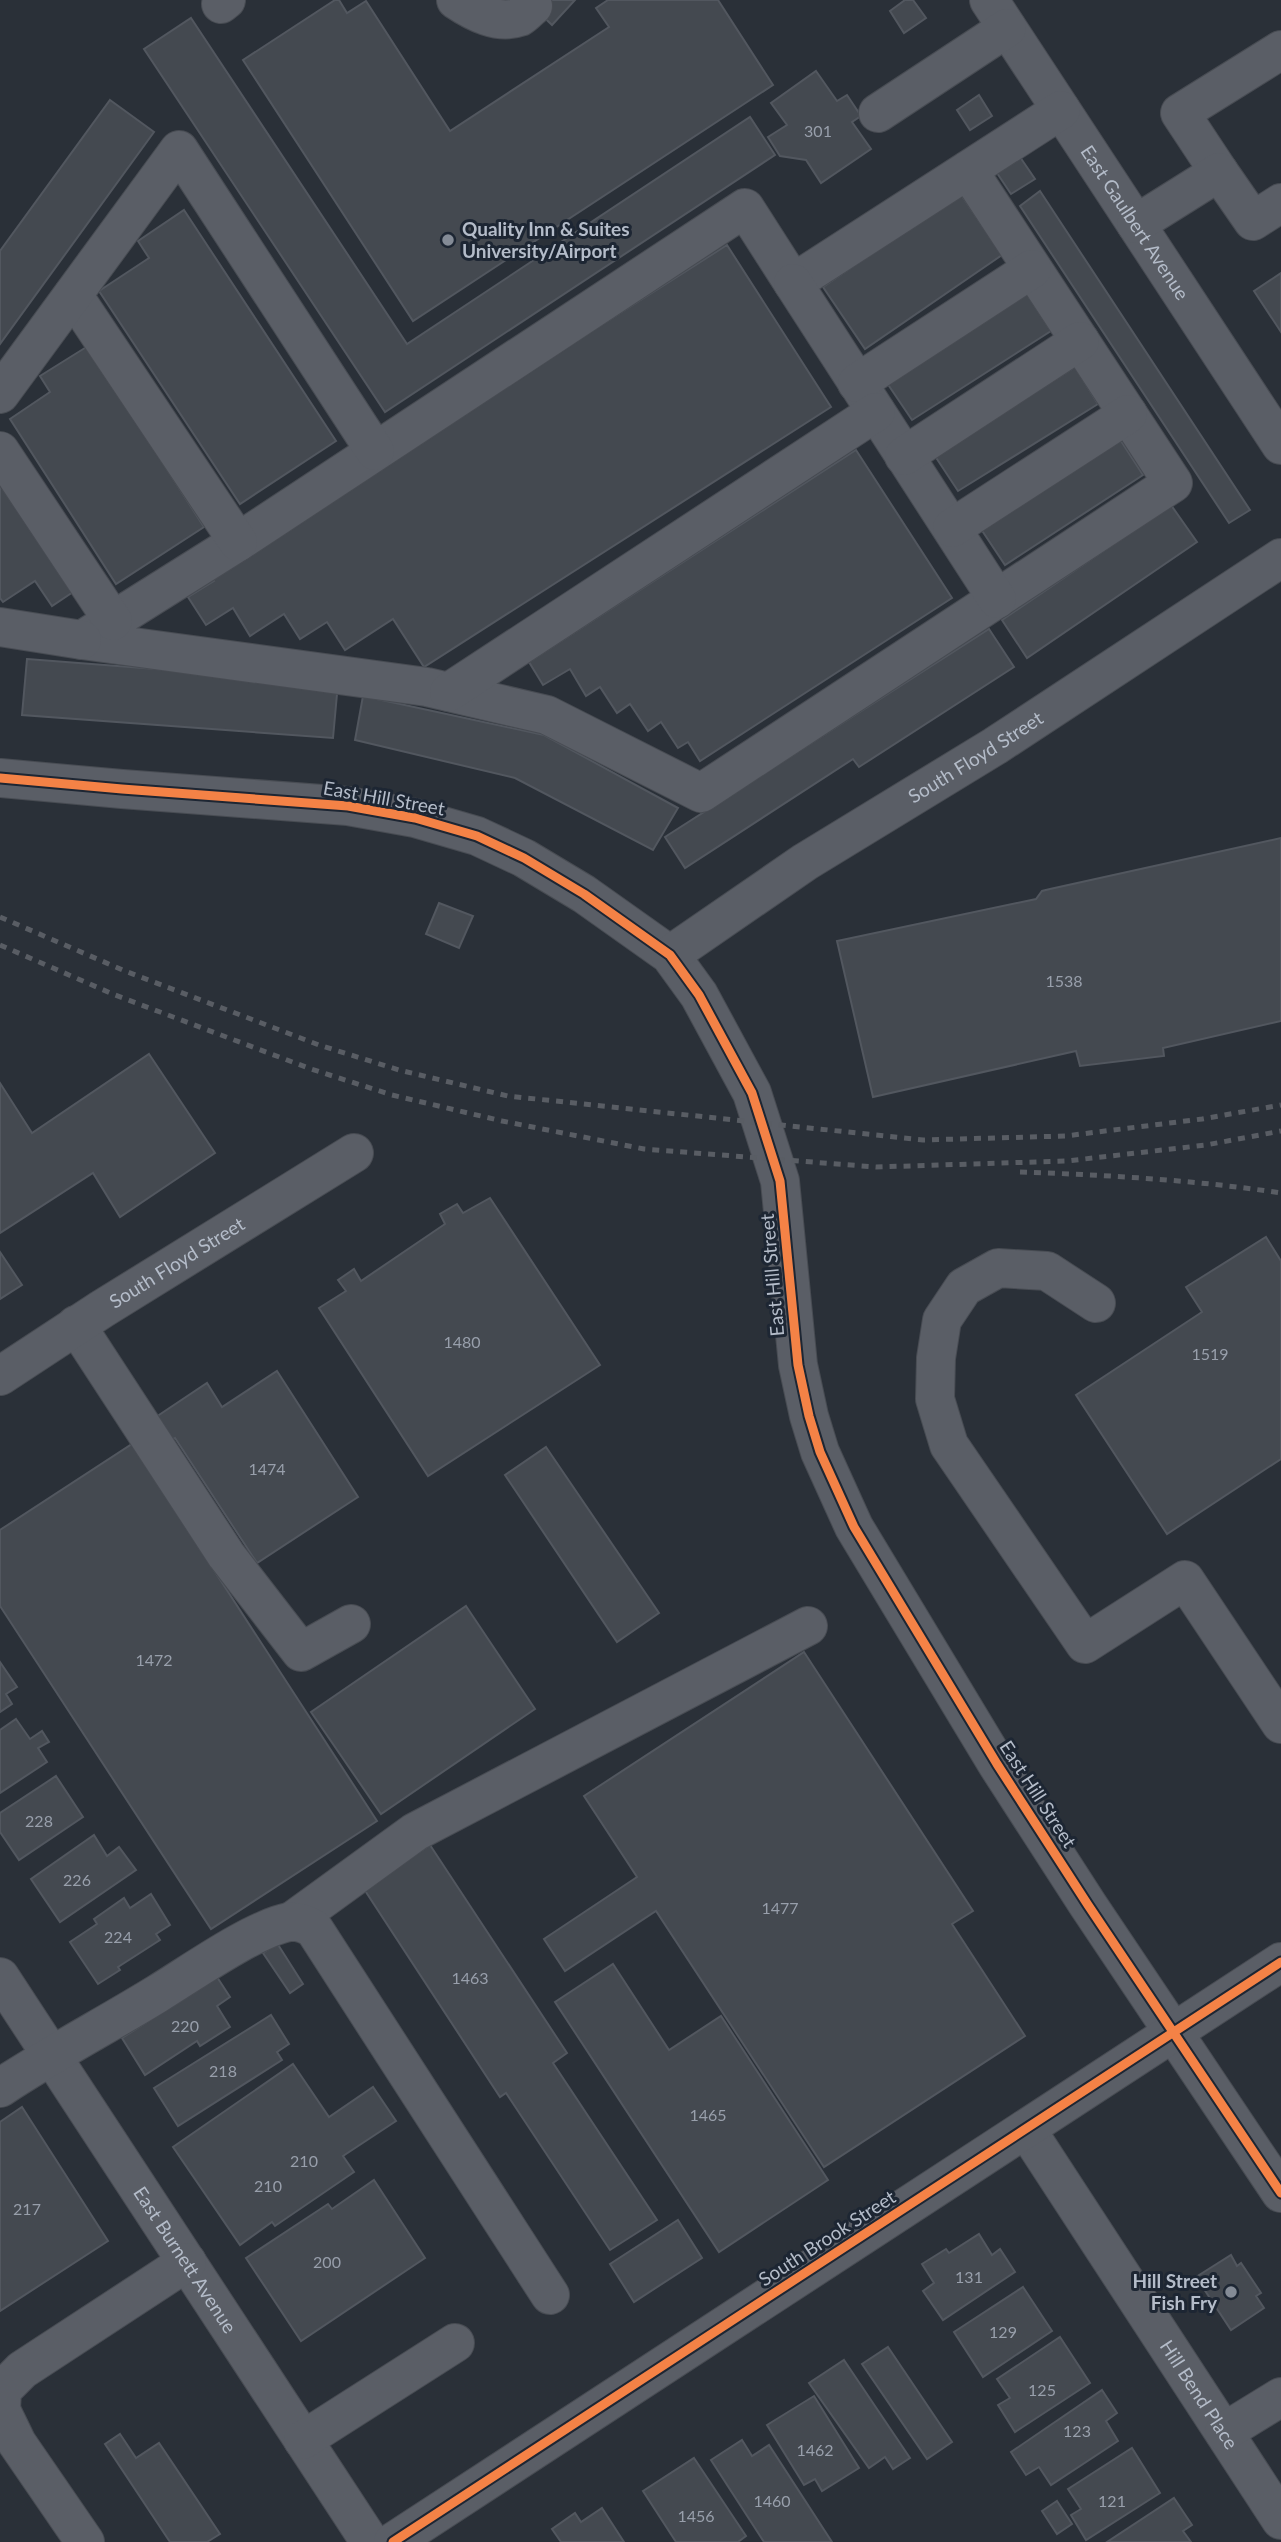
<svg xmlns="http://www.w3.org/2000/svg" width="1281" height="2542" viewBox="0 0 1281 2542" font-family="Lato,sans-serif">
<rect width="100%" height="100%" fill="#2a3038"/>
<g fill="#444950" stroke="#52575f" stroke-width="2">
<polygon points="335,0 339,0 347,13 366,1 450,131 609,27 596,8 608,0 718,0 773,85 413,321 243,60"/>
<polygon points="526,0 575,0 552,25"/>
<polygon points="905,0 913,0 926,18 904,33 890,11"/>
<polygon points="191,18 407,344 750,117 775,155 385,412 144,49"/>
<polygon points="816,71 837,101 847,95 861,116 852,122 871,149 821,183 806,160 780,156 768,137 787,125 771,103"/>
<polygon points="979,95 992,116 970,130 957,110"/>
<polygon points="110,100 154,132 0,344 0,251"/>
<polygon points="1020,157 1035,179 1011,194 997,173"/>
<polygon points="1040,191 1250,510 1229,523 1020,206"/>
<polygon points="960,193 1002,255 865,349 823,287"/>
<polygon points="184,210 336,441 240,504 99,291 149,258 138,241"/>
<polygon points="727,245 831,407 424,667 393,619 345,650 327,622 300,639 284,614 250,636 233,608 206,625 188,597 214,581 210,574"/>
<polygon points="1281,273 1281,332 1254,291"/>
<polygon points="1027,294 1051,331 912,420 887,383"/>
<polygon points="88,346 204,527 116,584 10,419 50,392 40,376"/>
<polygon points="1075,367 1098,404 958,491 935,456"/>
<polygon points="1119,438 1143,475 1005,565 981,529"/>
<polygon points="856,450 952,598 700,761 688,742 678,748 661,722 648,731 630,704 617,713 600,687 586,696 570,669 543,685 529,662"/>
<polygon points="0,481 73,592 52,606 35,581 3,602 0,598"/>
<polygon points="1171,505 1197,542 1027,658 1002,620"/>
<polygon points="989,629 1014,667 859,767 853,759 685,868 665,837"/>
<polygon points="27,659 338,683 333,738 22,715"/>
<polygon points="363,696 544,735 678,808 653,850 515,778 355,740"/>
<polygon points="1281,838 1281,1021 1163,1048 1164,1056 1080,1066 1076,1051 873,1097 837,941 1036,899 1042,891 1050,889"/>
<polygon points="439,903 473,916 459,948 426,934"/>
<polygon points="149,1054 215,1153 120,1217 93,1173 0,1233 0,1083 32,1133"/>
<polygon points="490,1198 600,1365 428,1476 319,1308 346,1291 338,1280 354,1269 361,1281 445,1224 440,1214 457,1204 463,1213"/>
<polygon points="1266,1237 1281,1261 1281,1459 1167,1534 1076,1395 1202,1312 1186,1287"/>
<polygon points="0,1252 22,1285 0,1299"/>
<polygon points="277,1371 358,1497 257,1563 175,1438 171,1440 156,1417 207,1383 222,1407"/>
<polygon points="132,1444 377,1821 211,1929 0,1606 0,1530"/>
<polygon points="546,1447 659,1613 617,1642 505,1475"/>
<polygon points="466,1606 535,1709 381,1814 311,1712"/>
<polygon points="804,1652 973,1911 952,1924 1025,2036 824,2167 656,1911 565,1971 544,1939 637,1877 584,1796"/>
<polygon points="0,1662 17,1687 6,1694 12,1704 0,1712"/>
<polygon points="16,1719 30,1739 42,1731 49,1742 38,1748 47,1762 0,1793 0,1730"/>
<polygon points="56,1776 83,1817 19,1860 0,1832 0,1813"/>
<polygon points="94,1835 107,1856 119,1847 136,1870 60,1922 31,1879"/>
<polygon points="430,1845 567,2053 553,2063 657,2220 610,2250 506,2093 500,2097 364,1889"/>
<polygon points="151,1894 170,1925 156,1934 160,1940 118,1967 120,1970 98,1984 70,1942 97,1924 94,1919 124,1898 130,1908"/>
<polygon points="277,1943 303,1984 290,1993 263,1953"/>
<polygon points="613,1964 669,2050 721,2016 828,2180 719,2252 555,2002"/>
<polygon points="217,1977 230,1997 217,2006 230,2027 200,2046 197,2041 145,2075 122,2038"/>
<polygon points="271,2015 289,2044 277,2052 282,2060 178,2126 154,2088"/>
<polygon points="293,2064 329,2117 373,2087 396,2121 343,2156 354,2172 275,2226 272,2222 240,2245 173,2147"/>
<polygon points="22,2107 108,2241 0,2311 0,2122"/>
<polygon points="374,2180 425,2258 301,2341 246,2258 328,2204 332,2209"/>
<polygon points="678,2220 702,2258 634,2302 610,2264"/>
<polygon points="979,2234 992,2255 1000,2249 1015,2272 943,2320 923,2291 934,2283 922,2264 946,2249 949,2253"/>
<polygon points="1231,2255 1237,2266 1241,2263 1261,2293 1256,2296 1264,2308 1231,2330 1196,2277"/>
<polygon points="1023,2287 1052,2331 983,2377 954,2332"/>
<polygon points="1060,2337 1090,2383 1015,2432 998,2405 1010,2398 997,2379"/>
<polygon points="888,2347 952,2442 927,2459 862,2364"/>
<polygon points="844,2360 910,2458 893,2469 885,2457 869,2468 809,2383"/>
<polygon points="1102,2390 1117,2413 1106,2421 1118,2441 1051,2485 1039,2467 1026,2475 1011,2452"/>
<polygon points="814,2396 859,2468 822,2491 815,2479 804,2485 767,2425"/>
<polygon points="120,2434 136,2458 159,2443 220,2534 207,2542 170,2542 105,2444"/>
<polygon points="742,2440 752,2456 769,2445 832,2542 764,2542 711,2460"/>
<polygon points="1132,2448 1160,2493 1086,2540 1071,2515 1081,2509 1068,2489"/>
<polygon points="694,2458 746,2536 738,2542 676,2542 643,2491"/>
<polygon points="1174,2498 1192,2525 1183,2531 1191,2542 1107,2542"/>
<polygon points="1057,2501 1072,2524 1057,2534 1042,2511"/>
<polygon points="602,2508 624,2542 561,2542 552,2529 575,2513 581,2522"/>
</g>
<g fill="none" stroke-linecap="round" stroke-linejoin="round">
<g stroke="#484c53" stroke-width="40">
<g id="minor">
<path d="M456,0C474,12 498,25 520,17C524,15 529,9 533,6"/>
<path id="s1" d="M989,0L1281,445"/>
<polyline points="221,4 226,0"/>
<polyline points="878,113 1007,28"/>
<polyline points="968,170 1173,483 701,793 547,715 427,687 82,640 238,542 745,208 793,283 1061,110"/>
<polyline points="1219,172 1180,113 1281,50"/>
<polyline points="1136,224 1219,172 1253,221 1281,203"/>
<polyline points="793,283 997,599"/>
<polyline points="73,295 238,542"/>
<polyline points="857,383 1032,269"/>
<polyline points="0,394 179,150 375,451"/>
<polyline points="0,451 113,621"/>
<polyline points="904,456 1080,341"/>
<polyline points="952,528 1128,414"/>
<polyline points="0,627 82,640"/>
<polyline points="449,692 876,412"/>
<polyline points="0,778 122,789 348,806 415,818 477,836 524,858 584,894 670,955 699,995 752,1093 780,1181 798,1365 809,1416 820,1452 854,1527 997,1764 1088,1905 1281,2193"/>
<path id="s2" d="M670,955L805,862L995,746L1281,558"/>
<polyline points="1096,1303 1047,1271 998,1268 964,1287 942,1320 936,1358 935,1399 949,1445 1085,1644 1185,1580 1281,1724"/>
<polyline points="76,1325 226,1555 301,1652 351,1624"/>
<path id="s3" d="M0,1376L102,1309L354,1153"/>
<polyline points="291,1922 415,1832 808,1626"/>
<path id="s4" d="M0,1977L370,2542"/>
<path d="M0,2088C51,2054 105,2026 157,1994C190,1974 253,1929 289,1922C298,1921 306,1924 314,1929L550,2295"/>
<path id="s5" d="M1026,2129L1281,2520"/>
<polyline points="1224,2432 1281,2397"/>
<polyline points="303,2440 455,2343"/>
<polyline points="85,2542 17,2443 1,2410 2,2390 22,2370 187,2262"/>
<polyline points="393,2542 1281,1962"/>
</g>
</g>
<use href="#minor" stroke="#5a5e66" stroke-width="38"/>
<g stroke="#595d64" stroke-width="5" stroke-dasharray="7 7" stroke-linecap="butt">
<polyline points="0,917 125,971 319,1045 399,1070 508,1096 923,1140 1065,1136 1202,1119 1281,1105"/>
<polyline points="0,945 115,995 311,1069 392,1095 502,1121 644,1149 876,1167 1067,1161 1206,1145 1281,1131"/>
<path d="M1020,1172C1107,1175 1195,1180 1281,1193"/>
</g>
<g stroke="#1d2633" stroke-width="13">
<g id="cycleway">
<polyline points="0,778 122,789 348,806 415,818 477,836 524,858 584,894 670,955 699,995 752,1093 780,1181 798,1365 809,1416 820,1452 854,1527 997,1764 1088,1905 1281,2193"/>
<polyline points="393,2542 1281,1962"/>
</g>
</g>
<use href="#cycleway" stroke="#f48246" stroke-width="9"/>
</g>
<g fill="#848b96" stroke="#1d2633" stroke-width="2.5">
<circle cx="448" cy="240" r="7"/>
<circle cx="1231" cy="2292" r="7"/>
</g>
<g text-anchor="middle" stroke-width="6" stroke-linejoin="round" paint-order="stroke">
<g font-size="16" fill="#989fab">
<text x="818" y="137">301</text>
<text x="1064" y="987">1538</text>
<text x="462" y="1348">1480</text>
<text x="1210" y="1360">1519</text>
<text x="267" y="1475">1474</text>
<text x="154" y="1666">1472</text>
<text x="39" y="1827">228</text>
<text x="77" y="1886">226</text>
<text x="780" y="1914">1477</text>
<text x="118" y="1943">224</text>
<text x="470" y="1984">1463</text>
<text x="185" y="2032">220</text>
<text x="223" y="2077">218</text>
<text x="708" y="2121">1465</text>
<text x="304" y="2167">210</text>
<text x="268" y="2192">210</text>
<text x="27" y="2215">217</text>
<text x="327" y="2268">200</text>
<text x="969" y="2283">131</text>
<text x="1003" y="2338">129</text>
<text x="1042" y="2396">125</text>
<text x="1077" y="2437">123</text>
<text x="815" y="2456">1462</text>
<text x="772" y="2507">1460</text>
<text x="1112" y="2507">121</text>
<text x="696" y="2522">1456</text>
</g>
<g font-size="19" fill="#b4bcc9" stroke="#1d2633">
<text dy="7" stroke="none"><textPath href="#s1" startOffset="266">East Gaulbert Avenue</textPath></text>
<text dy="7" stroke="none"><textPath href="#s2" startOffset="364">South Floyd Street</textPath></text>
<text transform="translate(384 798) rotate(10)" y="7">East Hill Street</text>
<text dy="7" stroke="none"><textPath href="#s3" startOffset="210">South Floyd Street</textPath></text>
<text transform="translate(772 1275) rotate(-95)" y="7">East Hill Street</text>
<text transform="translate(1038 1794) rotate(57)" y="7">East Hill Street</text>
<text transform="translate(827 2238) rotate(-33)" y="7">South Brook Street</text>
<text dy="7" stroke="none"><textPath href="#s4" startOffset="338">East Burnett Avenue</textPath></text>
<text dy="7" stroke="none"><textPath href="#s5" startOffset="317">Hill Bend Place</textPath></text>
</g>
<g font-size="19" font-weight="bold" fill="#b4bcc9" stroke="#1d2633" text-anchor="start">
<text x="462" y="236">Quality Inn &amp; Suites<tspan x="462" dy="22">University/Airport</tspan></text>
<text x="1217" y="2288" text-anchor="end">Hill Street<tspan x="1217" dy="22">Fish Fry</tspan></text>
</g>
</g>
</svg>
